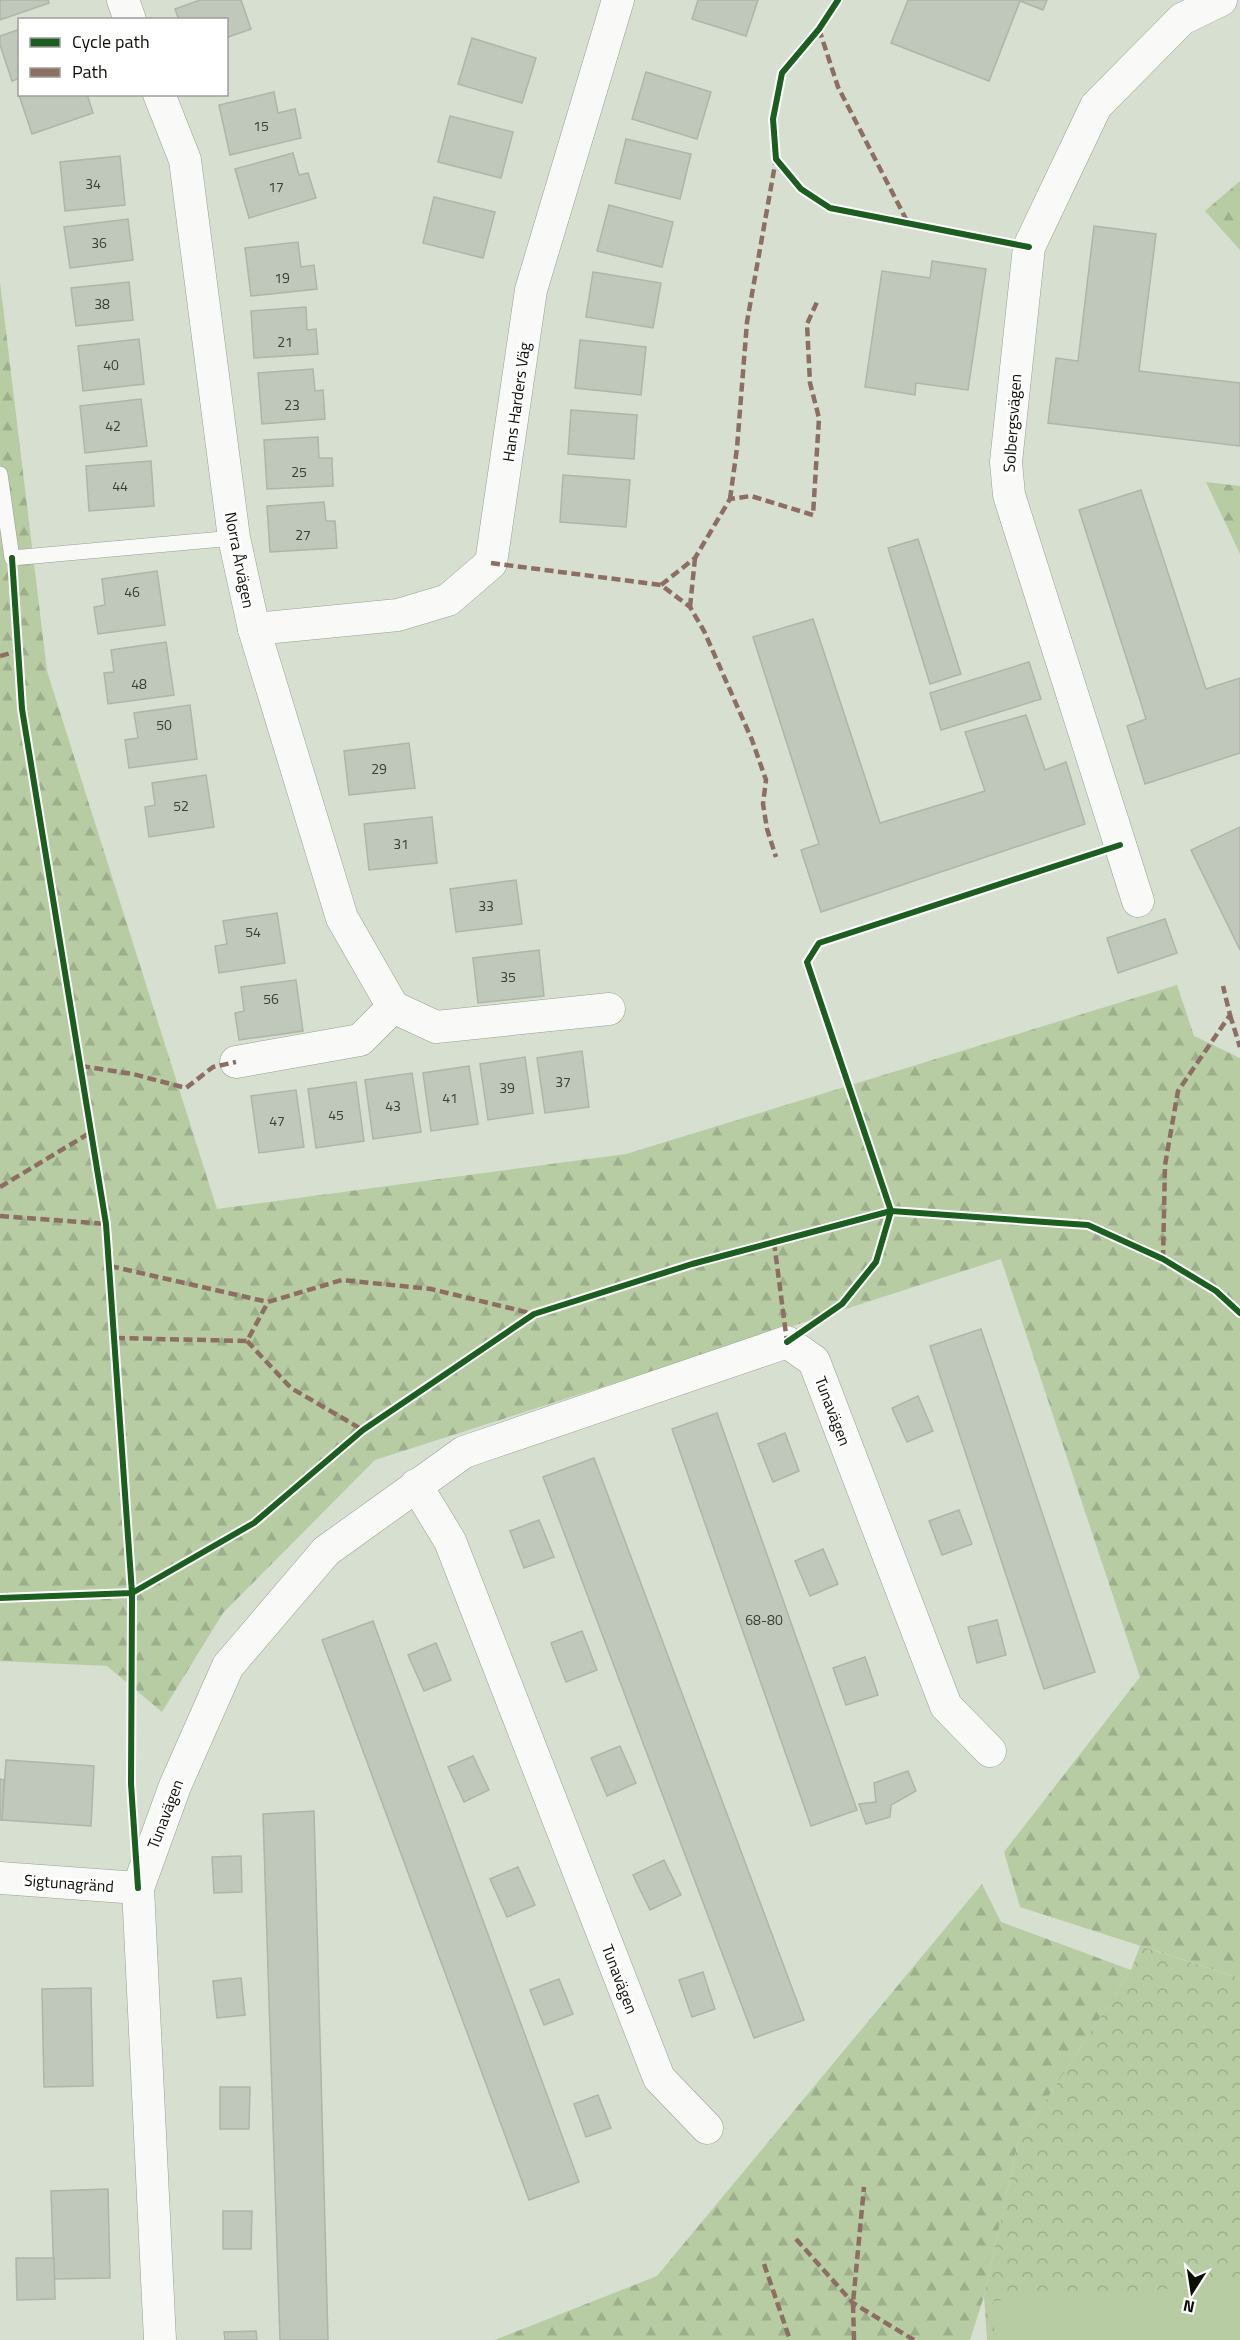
<svg xmlns="http://www.w3.org/2000/svg" width="1240" height="2340" viewBox="0 0 1240 2340" font-family="'Titillium Web',sans-serif">
<defs>
<pattern id="forest-firs" width="22" height="20" patternUnits="userSpaceOnUse" patternTransform="scale(1.5)"><rect width="22" height="20" fill="#b7cca3"/><path d="M5 1l3.5 6h-7zM16 11l3.5 6h-7z" fill="#9cae8b"/></pattern>
<pattern id="park-crowns" width="20" height="18" patternUnits="userSpaceOnUse" patternTransform="scale(1.5)"><rect width="20" height="18" fill="#b7cca3"/><path d="M2 6a3 3 0 1 1 6 0M12 15a3 3 0 1 1 6 0" fill="none" stroke="#9cae8b"/></pattern>
</defs>
<rect width="100%" height="100%" fill="#d7dfd0"/>
<g fill="url(#forest-firs)">
<polygon points="1240,181 1240,250 1205,211"/>
<polygon points="0,282 47,671 217,1209 626,1154 1177,985 1194,1036 1240,1058 1240,1978 1020,1907 1004,1852 1140,1677 1001,1259 375,1460 223,1613 162,1712 107,1666 0,1661"/>
<polygon points="1206,482 1240,486 1240,554"/>
<polygon points="982,1884 1001,1922 1131,1970 1018,2143 984,2296 970,2340 495,2340 657,2276"/>
</g>
<polygon fill="url(#park-crowns)" points="1140,1946 1240,1978 1240,2340 987,2340 984,2296 1018,2143 1131,1970"/>
<polygon fill="#b7cca3" points="1240,2284 1240,2340 995,2340 993,2301"/>
<g fill="#c0c7bb" stroke="#aeb5a9" stroke-width="1.5">
<polygon points="0,0 48,0 49,3 0,20"/>
<polygon points="200,0 241,0 251,29 226,38 226,20 179,20 175,9"/>
<polygon points="698,0 758,0 746,36 692,19"/>
<polygon points="908,0 1047,0 1043,10 1020,1 989,81 891,43"/>
<polygon points="20,29 20,78 12,81 0,45 0,36"/>
<polygon points="472,38 536,58 522,103 458,84"/>
<polygon points="646,72 711,92 697,139 632,119"/>
<polygon points="274,92 278,113 295,109 301,138 230,155 219,105"/>
<polygon points="87,94 93,113 32,134 19,95"/>
<polygon points="450,116 513,132 501,178 438,162"/>
<polygon points="626,139 691,154 680,199 615,183"/>
<polygon points="293,153 299,175 308,173 316,198 249,218 235,169"/>
<polygon points="120,156 125,205 65,211 60,162"/>
<polygon points="434,197 495,212 483,258 423,243"/>
<polygon points="609,205 673,222 662,267 597,251"/>
<polygon points="128,219 133,260 70,268 64,227"/>
<polygon points="1094,226 1156,234 1139,371 1240,383 1240,446 1048,423 1056,358 1078,361"/>
<polygon points="298,242 301,267 314,265 317,289 251,296 245,248"/>
<polygon points="932,261 986,269 968,390 916,383 915,395 865,387 882,271 930,278"/>
<polygon points="593,272 661,283 653,328 586,317"/>
<polygon points="129,282 133,320 76,326 71,288"/>
<polygon points="306,307 307,330 316,329 318,354 254,358 251,311"/>
<polygon points="139,339 144,384 83,391 78,346"/>
<polygon points="580,340 646,347 641,395 575,388"/>
<polygon points="313,369 315,391 323,390 325,419 262,424 258,373"/>
<polygon points="141,399 147,446 85,453 80,406"/>
<polygon points="571,410 637,415 634,459 568,454"/>
<polygon points="318,437 319,458 332,458 333,486 267,489 264,440"/>
<polygon points="151,461 154,506 89,511 86,466"/>
<polygon points="563,475 630,480 626,527 560,522"/>
<polygon points="1141,490 1206,689 1240,678 1240,753 1145,784 1127,726 1146,719 1079,510"/>
<polygon points="324,502 326,521 335,521 337,548 270,552 267,506"/>
<polygon points="918,539 961,674 930,684 888,548"/>
<polygon points="157,571 165,625 98,634 94,607 105,605 102,579"/>
<polygon points="813,619 880,823 985,791 965,732 1026,715 1045,770 1066,762 1085,824 821,912 801,850 819,844 753,637"/>
<polygon points="166,642 174,695 108,704 104,673 114,672 111,650"/>
<polygon points="1029,662 1041,699 941,730 930,693"/>
<polygon points="190,705 197,759 129,768 125,740 138,738 134,713"/>
<polygon points="409,743 415,788 349,795 344,751"/>
<polygon points="206,775 214,827 149,837 145,807 155,805 152,783"/>
<polygon points="432,817 437,863 369,870 364,824"/>
<polygon points="1240,827 1240,950 1191,850"/>
<polygon points="516,880 522,924 456,932 450,889"/>
<polygon points="277,913 285,963 219,973 215,946 227,944 223,921"/>
<polygon points="1165,919 1177,953 1118,973 1107,938"/>
<polygon points="539,950 544,996 478,1003 473,958"/>
<polygon points="296,980 303,1031 239,1040 235,1013 244,1011 241,987"/>
<polygon points="582,1051 589,1107 545,1113 537,1058"/>
<polygon points="525,1057 533,1113 488,1120 480,1064"/>
<polygon points="469,1066 478,1124 431,1131 423,1073"/>
<polygon points="412,1073 421,1132 373,1139 365,1080"/>
<polygon points="356,1082 364,1141 316,1148 308,1089"/>
<polygon points="296,1090 304,1147 259,1153 251,1096"/>
<polygon points="981,1329 1095,1672 1044,1689 930,1346"/>
<polygon points="918,1396 933,1431 907,1442 892,1408"/>
<polygon points="717,1413 857,1810 811,1826 672,1429"/>
<polygon points="785,1433 799,1471 773,1482 758,1444"/>
<polygon points="594,1458 804,2020 754,2038 543,1477"/>
<polygon points="959,1510 972,1544 942,1555 929,1521"/>
<polygon points="539,1520 554,1557 524,1568 510,1531"/>
<polygon points="823,1549 838,1584 810,1596 795,1561"/>
<polygon points="997,1620 1006,1655 977,1663 968,1627"/>
<polygon points="373,1621 579,2182 529,2200 322,1640"/>
<polygon points="582,1631 597,1670 566,1682 551,1643"/>
<polygon points="436,1643 451,1680 424,1691 408,1655"/>
<polygon points="865,1657 878,1695 846,1705 833,1668"/>
<polygon points="620,1746 636,1783 607,1796 591,1758"/>
<polygon points="473,1756 489,1790 464,1802 448,1767"/>
<polygon points="6,1760 94,1766 91,1826 2,1820"/>
<polygon points="908,1771 916,1791 891,1805 890,1817 866,1824 859,1804 876,1802 874,1783"/>
<polygon points="0,1779 4,1780 2,1820 0,1820"/>
<polygon points="314,1811 328,2340 280,2340 263,1814"/>
<polygon points="241,1856 242,1892 214,1893 212,1857"/>
<polygon points="664,1860 681,1895 650,1910 633,1875"/>
<polygon points="518,1867 535,1905 507,1917 490,1879"/>
<polygon points="703,1972 715,2009 692,2017 679,1980"/>
<polygon points="241,1978 245,2015 217,2018 213,1981"/>
<polygon points="559,1979 573,2014 544,2025 530,1990"/>
<polygon points="91,1988 93,2086 44,2087 42,1989"/>
<polygon points="220,2087 250,2087 249,2129 220,2129"/>
<polygon points="598,2095 611,2128 586,2137 574,2104"/>
<polygon points="108,2189 110,2278 54,2279 51,2191"/>
<polygon points="223,2211 252,2211 251,2249 223,2249"/>
<polygon points="16,2258 54,2258 55,2299 17,2300"/>
<polygon points="256,2331 257,2340 225,2340 224,2332"/>
</g>
<g fill="none" stroke-linecap="round" stroke-linejoin="round">
<g stroke="#989f93" stroke-width="16">
<polyline id="service" points="0,474 12,558 234,538"/>
</g>
<g stroke="#989f93" stroke-width="33">
<g id="minor">
<polyline points="123,0 130,20"/>
<polyline points="159,94 185,160 234,538 254,629 342,918 393,1007"/>
<polyline points="254,629 398,615 448,600 491,563 531,290 618,0"/>
<polyline points="1138,901 1009,495 1006,462 1029,247 1096,106 1182,19 1221,0"/>
<polyline points="236,1062 360,1040 393,1007 436,1027 609,1009"/>
<polyline points="416,1485 450,1541 659,2078 707,2128"/>
<polyline points="0,1878 138,1888"/>
<polyline points="160,2340 138,1888 175,1786 228,1666 326,1551 464,1452 787,1342 814,1361 946,1706 990,1751"/>
</g>
</g>
<use href="#service" stroke="#f9faf8" stroke-width="15"/>
<use href="#minor" stroke="#f9faf8" stroke-width="32"/>
<g stroke="#8d6e63" stroke-width="4.5" stroke-dasharray="9 4.5" stroke-linecap="butt">
<polyline points="819,29 838,87 908,223"/>
<polyline points="730,499 737,448 747,322 776,159"/>
<polyline points="491,563 661,585 690,607 704,631 752,740 766,780 763,804 767,829 776,857"/>
<polyline points="661,585 695,558 730,499 751,496 813,515 819,418 810,383 807,324 817,302"/>
<polyline points="690,607 695,558"/>
<polyline points="0,656 18,651"/>
<polyline points="1230,1015 1240,1047"/>
<polyline points="81,1066 133,1074 186,1088 213,1067 236,1062"/>
<polyline points="0,1187 93,1131"/>
<polyline points="0,1216 106,1224"/>
<polyline points="774,1242 787,1342"/>
<polyline points="1163,1259 1165,1165 1178,1091 1230,1015 1223,986"/>
<polyline points="110,1266 268,1302"/>
<polyline points="116,1338 247,1341 268,1302 342,1280 431,1289 534,1314"/>
<polyline points="247,1341 291,1388 363,1430"/>
<polyline points="796,2239 853,2303 914,2340"/>
<polyline points="764,2264 790,2340"/>
<polyline points="854,2340 853,2303 864,2187"/>
</g>
<g stroke="#fff" stroke-width="10">
<g id="cycleway">
<polyline points="838,0 819,29 782,73 773,119 776,159 801,189 830,208 1029,247"/>
<polyline points="12,558 22,709 106,1224 132,1593 131,1784 138,1888"/>
<polyline points="787,1342 842,1304 876,1262 891,1211 807,962 819,943 1120,845"/>
<polyline points="0,1598 132,1593 254,1523 363,1430 534,1314 692,1264 891,1211 1088,1225 1163,1259 1216,1291 1240,1313"/>
</g>
</g>
<use href="#cycleway" stroke="#1b5e20" stroke-width="6"/>
</g>
<g text-anchor="middle" stroke-width="6" stroke-linejoin="round" paint-order="stroke">
<g font-size="14" fill="#383e34">
<text x="261" y="131">15</text>
<text x="93" y="189">34</text>
<text x="276" y="192">17</text>
<text x="99" y="248">36</text>
<text x="282" y="283">19</text>
<text x="102" y="309">38</text>
<text x="285" y="347">21</text>
<text x="111" y="370">40</text>
<text x="292" y="410">23</text>
<text x="113" y="431">42</text>
<text x="299" y="477">25</text>
<text x="120" y="491">44</text>
<text x="303" y="540">27</text>
<text x="132" y="597">46</text>
<text x="139" y="689">48</text>
<text x="164" y="730">50</text>
<text x="379" y="774">29</text>
<text x="181" y="811">52</text>
<text x="401" y="849">31</text>
<text x="486" y="911">33</text>
<text x="253" y="937">54</text>
<text x="508" y="982">35</text>
<text x="271" y="1004">56</text>
<text x="563" y="1087">37</text>
<text x="507" y="1093">39</text>
<text x="450" y="1103">41</text>
<text x="393" y="1111">43</text>
<text x="336" y="1120">45</text>
<text x="277" y="1126">47</text>
<text x="764" y="1625">68-80</text>
</g>
<g font-size="16" fill="#0a0f06" stroke="#fff">
<text transform="translate(516 402) rotate(-82)" y="6">Hans Harders Väg</text>
<text transform="translate(1012 423) rotate(-86)" y="6">Solbergsvägen</text>
<text transform="translate(240 560) rotate(79)" y="6">Norra Årvägen</text>
<text transform="translate(833 1411) rotate(69)" y="6">Tunavägen</text>
<text transform="translate(165 1814) rotate(-69)" y="6">Tunavägen</text>
<text transform="translate(69 1883) rotate(4)" y="6">Sigtunagränd</text>
<text transform="translate(620 1979) rotate(69)" y="6">Tunavägen</text>
</g>
</g>
<rect x="18" y="18" width="210" height="78" fill="#ffffff" stroke="#9d9f9b" stroke-width="1.5"/>
<rect x="30" y="38" width="30" height="9" fill="#1b5e20" stroke="#9d9f9b" stroke-width="1.5"/>
<text x="72" y="48" font-size="18" fill="#0a0f06">Cycle path</text>
<rect x="30" y="68" width="30" height="9" fill="#8d6e63" stroke="#9d9f9b" stroke-width="1.5"/>
<text x="72" y="78" font-size="18" fill="#0a0f06">Path</text>
<g transform="translate(1192 2292) rotate(192)" stroke="#ffffff" stroke-width="4.5" paint-order="stroke">
<path d="M0-4.5L10 22L0 15L-10 22Z" fill="#0a0f06"/>
<text y="-9" font-size="16" font-weight="bold" text-anchor="middle" fill="#0a0f06">N</text>
</g>
</svg>
